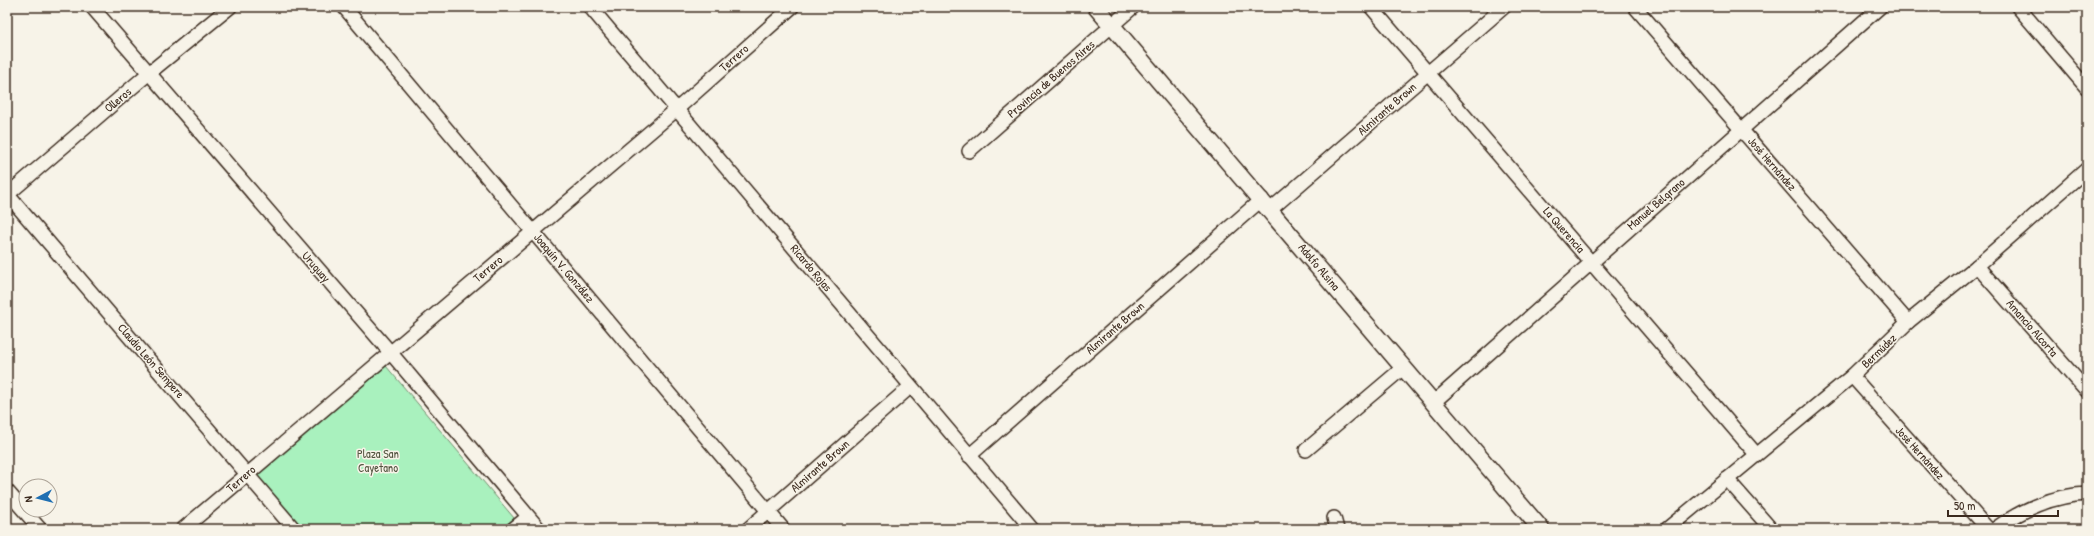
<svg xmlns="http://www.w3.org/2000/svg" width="2094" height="536" viewBox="0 0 2094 536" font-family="'Patrick Hand',sans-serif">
<rect width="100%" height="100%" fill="#f7f3e8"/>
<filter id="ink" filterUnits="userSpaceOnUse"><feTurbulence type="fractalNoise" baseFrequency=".025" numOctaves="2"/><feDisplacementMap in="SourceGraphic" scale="8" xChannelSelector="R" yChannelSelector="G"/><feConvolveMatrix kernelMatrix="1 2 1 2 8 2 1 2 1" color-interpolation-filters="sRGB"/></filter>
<g filter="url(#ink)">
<polygon fill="#a9f1be" stroke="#728e6e" points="386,366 514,518 502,529 300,529 255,477"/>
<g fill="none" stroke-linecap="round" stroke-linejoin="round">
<g stroke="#3b2a1e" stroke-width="16">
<g id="minor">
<polyline points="92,7 390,352 539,529"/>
<polyline points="344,7 783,529"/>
<polyline points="590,7 1032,529"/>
<polyline points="1371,7 1756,454"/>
<polyline points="1635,7 1908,322"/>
<polyline points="2018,7 2087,88"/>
<polyline points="969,151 1133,7"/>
<polyline points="7,194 294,529"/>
<polyline points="7,195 149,73 230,7"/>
<polyline points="1270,210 1504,7"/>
<polyline points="1977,266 2087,391"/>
<polyline points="1852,376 1988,529"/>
<polyline points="1434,402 1880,7"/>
<polyline points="1306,450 1404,367"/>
<polyline points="969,456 1262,199"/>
<polyline points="1727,479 1771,529"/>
<polyline points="7,491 40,529"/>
<polyline points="1334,518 1337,529"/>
<polyline points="183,529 677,109 792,7"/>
<polyline points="513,529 528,517"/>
<polyline points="748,529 910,387"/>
<polyline points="1667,529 1852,376 1908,322 1977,266 2087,169"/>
<path d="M1995,529C2021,510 2054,495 2087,494"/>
</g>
</g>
<g stroke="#3b2a1e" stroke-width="19">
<polyline id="tertiary" points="1096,7 1541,529"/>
</g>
<use href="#minor" stroke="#f7f3e8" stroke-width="13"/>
<use href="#tertiary" stroke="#f7f3e8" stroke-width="16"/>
</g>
</g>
<g text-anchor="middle" stroke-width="3" stroke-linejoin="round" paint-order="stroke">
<g font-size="12" fill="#3b2a1e" stroke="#f7f3e8">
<text transform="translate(734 58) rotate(-42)" y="4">Terrero</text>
<text transform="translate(1051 79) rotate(-41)" y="4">Provincia de Buenos Aires</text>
<text transform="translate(118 100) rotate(-41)" y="4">Olleros</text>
<text transform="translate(1387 109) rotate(-41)" y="4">Almirante Brown</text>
<text transform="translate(1772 164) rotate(49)" y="4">José Hernández</text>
<text transform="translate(1656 204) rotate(-41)" y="4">Manuel Belgrano</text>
<text transform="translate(1564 230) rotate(49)" y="4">La Querencia</text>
<text transform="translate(316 267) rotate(49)" y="4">Uruguay</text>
<text transform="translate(1319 267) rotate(50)" y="4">Adolfo Alsina</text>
<text transform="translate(564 268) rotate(50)" y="4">Joaquín V. González</text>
<text transform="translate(811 268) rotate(50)" y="4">Ricardo Rojas</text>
<text transform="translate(488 269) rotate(-40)" y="4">Terrero</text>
<text transform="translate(1115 328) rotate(-41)" y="4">Almirante Brown</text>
<text transform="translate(2032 328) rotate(49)" y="4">Amancio Alcorta</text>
<text transform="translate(1879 351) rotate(-44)" y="4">Bermúdez</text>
<text transform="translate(151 361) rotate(49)" y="4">Claudio León Sempere</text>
<text transform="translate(1920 453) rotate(48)" y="4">José Hernández</text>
<text transform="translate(820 466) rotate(-41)" y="4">Almirante Brown</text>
<text transform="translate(241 479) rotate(-41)" y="4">Terrero</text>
</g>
<g font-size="12" fill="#51523e" stroke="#f7f3e8">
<text x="378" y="458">Plaza San<tspan x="378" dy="14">Cayetano</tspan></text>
</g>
</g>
<rect width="2094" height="536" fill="none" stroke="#f7f3e8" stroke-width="24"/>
<rect x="12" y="12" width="2070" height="512" fill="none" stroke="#3b2a1e" stroke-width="1.5" filter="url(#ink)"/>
<g transform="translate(38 498) rotate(263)"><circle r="19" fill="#f7f3e8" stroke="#aca397"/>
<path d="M0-3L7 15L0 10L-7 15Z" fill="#1f6fb2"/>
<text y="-6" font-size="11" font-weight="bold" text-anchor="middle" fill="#3b2a1e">N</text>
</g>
<path d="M1948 510v6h110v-6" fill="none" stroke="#3b2a1e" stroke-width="2"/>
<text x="1954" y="510" font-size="12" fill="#3b2a1e" stroke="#f7f3e8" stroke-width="3" paint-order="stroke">50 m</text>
</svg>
